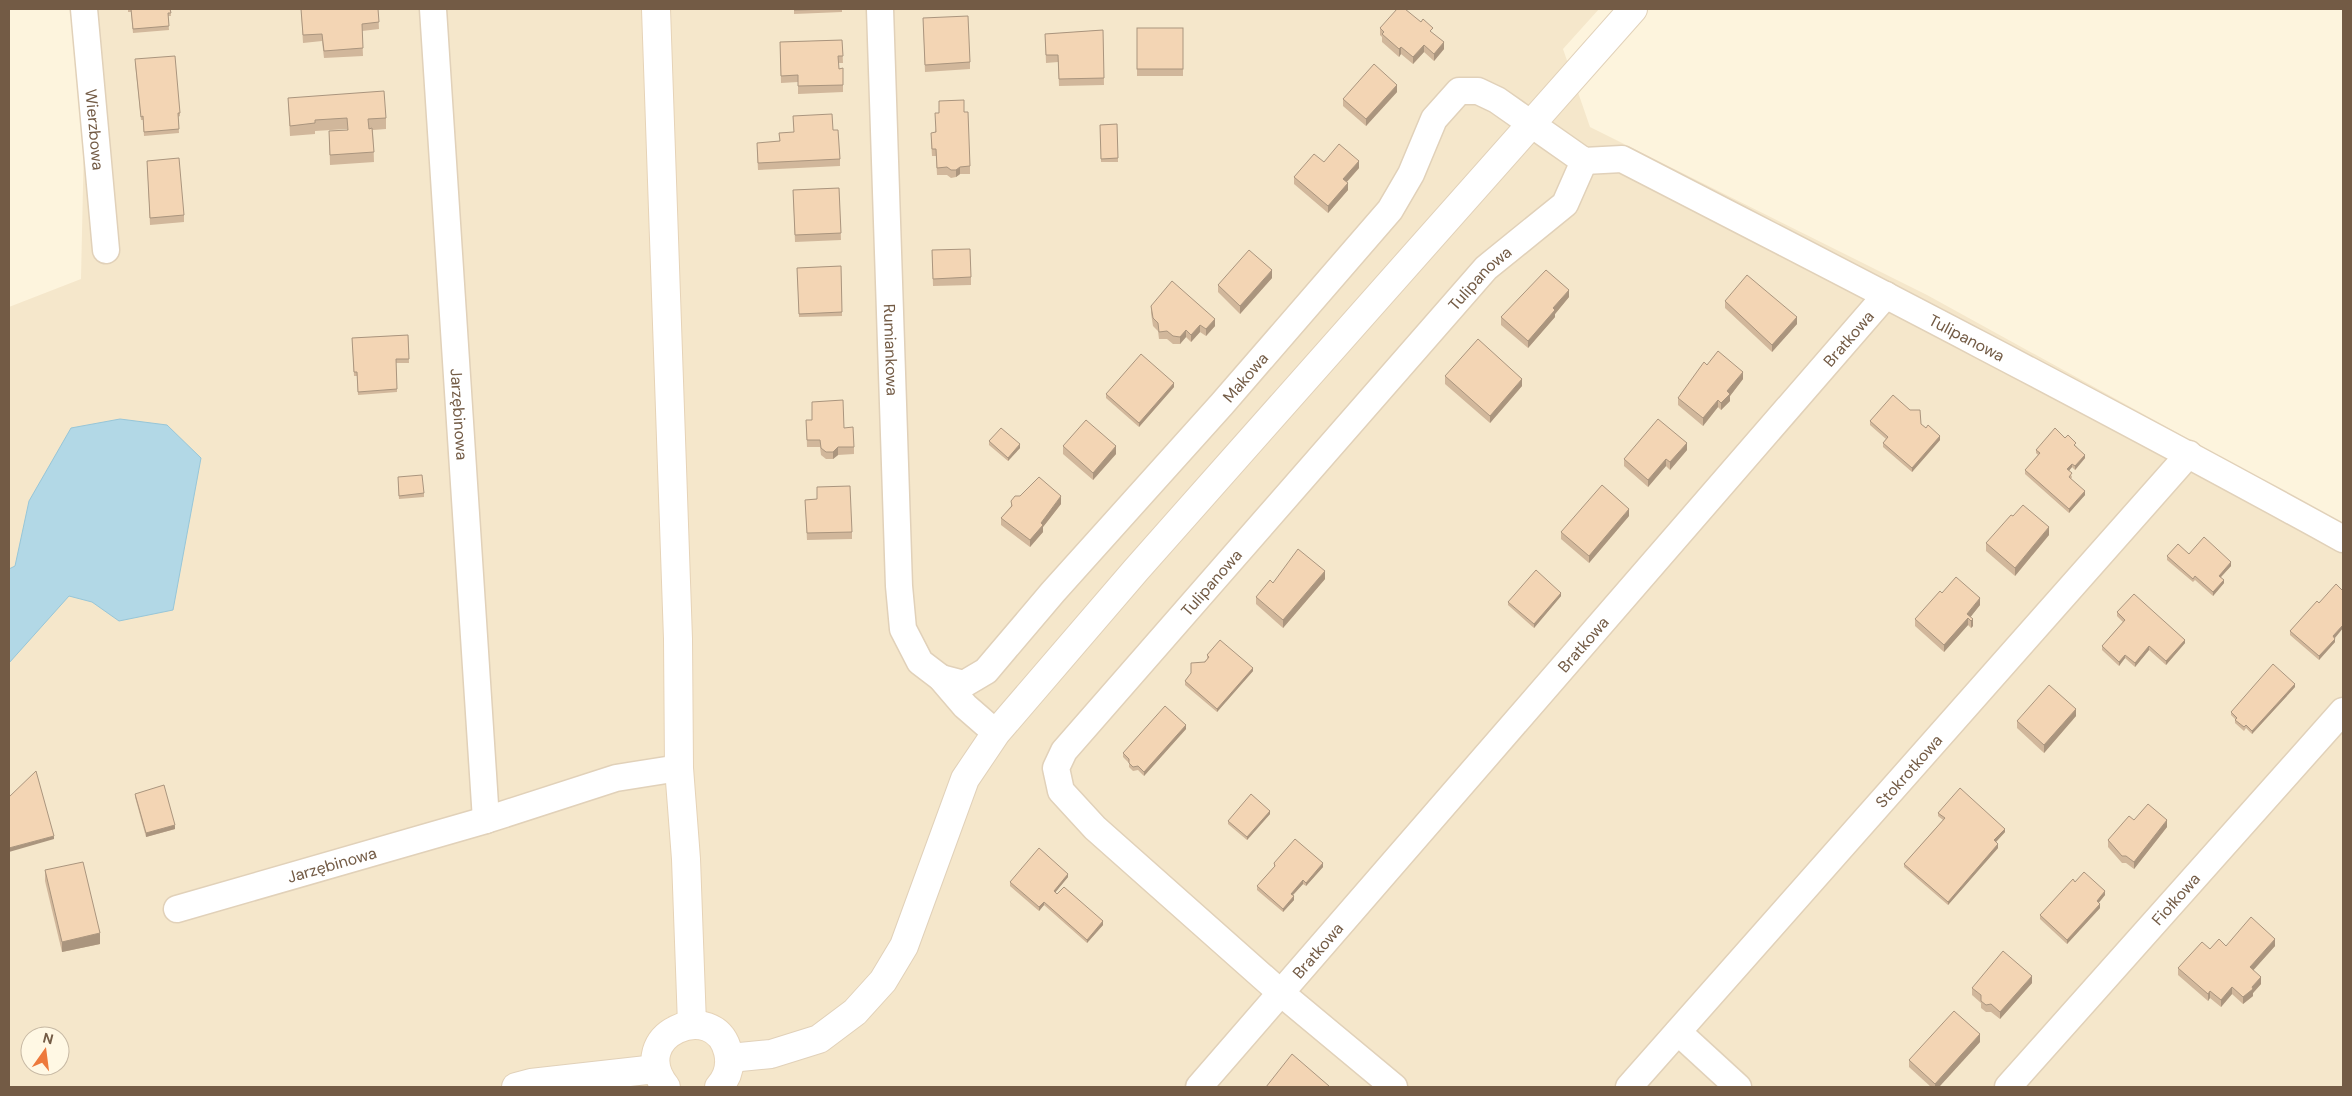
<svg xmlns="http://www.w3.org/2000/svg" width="2352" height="1096" viewBox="0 0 2352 1096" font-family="'DM Sans',sans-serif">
<rect width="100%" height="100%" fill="#fdf4dd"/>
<path fill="#f5e7cb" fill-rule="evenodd" d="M79,9H1599L1563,49L1590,127L1927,295L2343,524V1087H9V307L81,279L86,48ZM30,1036H60V1066H30Z"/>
<polygon fill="#b2d8e6" stroke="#97c6d8" points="120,419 167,425 201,458 173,610 119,621 92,602 69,596 9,663 9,569 15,566 29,501 71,428"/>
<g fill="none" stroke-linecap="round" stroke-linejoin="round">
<g stroke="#e1d1b9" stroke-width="29">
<g id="minor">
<path id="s1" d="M84,9L106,250"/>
<path id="s2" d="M433,9L486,820"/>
<path id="s3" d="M880,9L899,586L903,629L920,662L941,678L965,706L996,733"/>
<path id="s4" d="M941,678L964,684L986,671L1053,592L1222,404L1390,210L1411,174L1434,119L1459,91H1478L1497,100L1584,161L1622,159C1863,283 2105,408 2343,539"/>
<path id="s5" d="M177,909L486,820L616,778L679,768"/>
<polyline points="1678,1032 1738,1087"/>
<path id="s6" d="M1199,1087L1886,295"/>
<path id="s7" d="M1394,1087L1281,993L1095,828L1061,791L1056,768L1064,751L1486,268L1565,204L1584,161"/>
<path id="s8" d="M1629,1087L2189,454"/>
<path id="s9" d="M2008,1087L2343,711"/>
</g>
</g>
<g stroke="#e1d1b9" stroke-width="30">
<g id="tertiary">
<polyline points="730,1058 771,1054 819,1039 855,1012 883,981 904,946 965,779 996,733 1136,570 1633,9"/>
<polyline points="516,1087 531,1083 656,1069"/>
</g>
</g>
<g stroke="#e6d3b7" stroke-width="30">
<g id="secondary">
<polyline points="656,9 678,639 679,768 686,859 692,1024"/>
<path d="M666,1087C625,1035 715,997 728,1052C731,1065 728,1077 719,1087"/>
</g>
</g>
<use href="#minor" stroke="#fff" stroke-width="26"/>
<use href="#tertiary" stroke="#fff" stroke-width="28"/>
<use href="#secondary" stroke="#fff" stroke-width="28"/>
</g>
<g fill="#d1b79b">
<polygon points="128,9 170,9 171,16 168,16 169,30 133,33 131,12 128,12"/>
<polygon points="301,9 378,9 379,29 362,31 363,56 324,58 322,41 303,43"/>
<polygon points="794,9 842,9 842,12 794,14"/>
<polygon points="923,18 970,62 970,69 925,72"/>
<rect x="1137" y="28" width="46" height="48"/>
<polygon points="1380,28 1433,33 1444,49 1434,61 1424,52 1413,64 1401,54 1399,57 1382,42 1382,37 1380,35"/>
<polygon points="1103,30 1104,85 1059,86 1058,62 1046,63 1045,34"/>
<polygon points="842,40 843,63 838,63 839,69 843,68 843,92 798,94 798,82 781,83 780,42"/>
<polygon points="135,63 180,113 180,116 178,117 179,133 144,136 143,120 141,120"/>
<polygon points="1397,92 1366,126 1343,106 1343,99"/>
<polygon points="288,98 386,118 386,129 373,130 374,162 330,165 329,131 347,130 347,129 315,131 315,134 290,136"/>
<polygon points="939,101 964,112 970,166 970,174 960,174 956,177 951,178 947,175 937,175 936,156 932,156 931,140 935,132 939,113"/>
<polygon points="793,116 833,130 840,159 840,166 758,170 757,150 779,141 794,132"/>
<polygon points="1117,124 1118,162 1101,162 1100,125"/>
<polygon points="147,161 184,215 184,222 150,225"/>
<polygon points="1324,162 1359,168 1347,182 1348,190 1328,213 1294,184 1294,177"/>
<polygon points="839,188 841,240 795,242 793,190"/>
<polygon points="932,250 971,277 971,285 933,286"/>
<polygon points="841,266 842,316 799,317 797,268"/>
<polygon points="1272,278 1240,314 1218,292 1218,285"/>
<polygon points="1569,297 1555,314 1555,317 1528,348 1501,325 1501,317"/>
<polygon points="1725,301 1797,324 1772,352 1725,308"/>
<polygon points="1151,306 1215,326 1206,336 1200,332 1191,342 1186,337 1180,344 1173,344 1167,339 1159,339 1158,331 1153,326 1151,313"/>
<polygon points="408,335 409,363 396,363 397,392 358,395 357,376 354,376 352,338"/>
<polygon points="1707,365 1743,379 1730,396 1730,401 1721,410 1718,407 1703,426 1678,405 1678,398"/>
<polygon points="1445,376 1522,386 1490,423 1445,384"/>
<polygon points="1174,387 1139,427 1106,398 1106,394"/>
<polygon points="806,420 844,428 854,447 854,454 838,455 833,459 826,459 821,455 820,447 807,447"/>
<polygon points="1870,421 1921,424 1940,440 1912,472 1883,447 1883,443 1886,439 1870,425"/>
<polygon points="2065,438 2076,446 2085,458 2075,470 2072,467 2069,471 2072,477 2071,479 2085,495 2069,513 2025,474 2025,470 2038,455 2036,453 2036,450"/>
<polygon points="989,441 1020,448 1008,461 989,445"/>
<polygon points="1063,446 1116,454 1093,480 1063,454"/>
<polygon points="1687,450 1670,470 1666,466 1648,487 1624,466 1624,459"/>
<polygon points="398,481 424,493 424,497 399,499"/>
<polygon points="817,499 852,532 852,539 807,540 805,500"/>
<polygon points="1011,501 1061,504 1043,527 1043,532 1030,547 1001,525 1001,518 1011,506"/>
<polygon points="1629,516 1589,563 1561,539 1561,532"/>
<polygon points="2049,535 2015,576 1986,551 1986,543"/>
<polygon points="2189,554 2231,566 2221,577 2224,583 2213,596 2195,580 2193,582 2167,560 2167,556"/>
<polygon points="1325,579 1283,628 1256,604 1256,597 1273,583"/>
<polygon points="2343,591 2343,628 2335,638 2335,642 2319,660 2290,635 2290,631 2319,603"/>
<polygon points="1942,593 1980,605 1970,617 1973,626 1971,628 1968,625 1944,652 1915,626 1915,619"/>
<polygon points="1561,596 1534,628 1508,605 1508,602"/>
<polygon points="2117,612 2185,643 2166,665 2149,650 2135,667 2125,658 2119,666 2102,650 2102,646 2123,622 2117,616"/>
<polygon points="1207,655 1253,671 1217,712 1185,685 1185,681 1207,659"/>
<polygon points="2295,687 2252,734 2246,728 2244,731 2235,723 2235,719 2231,715 2231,712"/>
<polygon points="2076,716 2044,753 2017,728 2017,721"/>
<polygon points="1186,729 1144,776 1138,770 1133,771 1129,767 1129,763 1123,757 1123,753"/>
<polygon points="135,794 175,829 146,837 135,797"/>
<polygon points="1938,813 2005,832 1996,842 1998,848 1948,905 1904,867 1904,864 1943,820 1938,816"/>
<polygon points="1270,814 1247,840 1228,824 1228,821"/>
<polygon points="2134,820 2167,827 2134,869 2126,863 2122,863 2108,847 2108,840"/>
<polygon points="1274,863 1323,867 1306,886 1303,884 1293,895 1294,900 1283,912 1257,890 1257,886 1274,867"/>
<polygon points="45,870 100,944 62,952 45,881"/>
<polygon points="1068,877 1055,892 1103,925 1087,943 1044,905 1039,911 1010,886 1010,882"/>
<polygon points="2075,882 2105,895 2098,903 2100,908 2067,944 2040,919 2040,915"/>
<polygon points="2226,946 2275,946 2253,970 2261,984 2253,993 2253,996 2243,1004 2232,994 2221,1007 2210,998 2208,1001 2178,975 2178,968 2210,949"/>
<polygon points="2032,983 2000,1019 1991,1012 1986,1012 1981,1008 1981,1003 1972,995 1972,988"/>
<polygon points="1980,1042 1939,1087 1931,1087 1909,1067 1909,1060"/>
</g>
<g fill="#aa957e">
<polygon points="1444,42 1444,49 1434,61 1434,54"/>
<polygon points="1424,45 1424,52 1413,64 1413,57"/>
<polygon points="1401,47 1401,54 1399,57 1399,49"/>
<polygon points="1397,85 1397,92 1366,126 1366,119"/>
<polygon points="1359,161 1359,168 1343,186 1343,179"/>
<polygon points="960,167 960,174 956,177 956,170"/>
<polygon points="1348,183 1348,190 1328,213 1328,206"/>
<polygon points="1272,270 1272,278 1240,314 1240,306"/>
<polygon points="1569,290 1569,297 1555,314 1555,317 1528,348 1528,341 1553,308"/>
<polygon points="1797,317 1797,324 1772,352 1772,345"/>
<polygon points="1215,319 1215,326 1206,336 1206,329"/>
<polygon points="1200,325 1200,332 1191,342 1191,335"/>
<polygon points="1186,330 1186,337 1180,344 1180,337"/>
<polygon points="1743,372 1743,379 1730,396 1730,401 1721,410 1721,403 1727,391"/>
<polygon points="1522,379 1522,386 1490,423 1490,416"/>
<polygon points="1174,383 1174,387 1139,427 1139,423"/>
<polygon points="1718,400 1718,407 1703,426 1703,418"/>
<polygon points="1940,436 1940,440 1912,472 1912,468"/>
<polygon points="1687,443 1687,450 1670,470 1670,462"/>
<polygon points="1020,444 1020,448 1008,461 1008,458"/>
<polygon points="1116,446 1116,454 1093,480 1093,473"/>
<polygon points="838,447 838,455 833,459 833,452"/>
<polygon points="2085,455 2085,458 2075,470 2075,466"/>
<polygon points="1666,459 1666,466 1648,487 1648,480"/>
<polygon points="2072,464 2072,467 2067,473 2067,469"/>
<polygon points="2085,491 2085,495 2069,513 2069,509"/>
<polygon points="1061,496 1061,504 1043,527 1043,532 1030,547 1030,540 1041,523"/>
<polygon points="1629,509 1629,516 1589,563 1589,556"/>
<polygon points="2049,527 2049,535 2015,576 2015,568"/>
<polygon points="2231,562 2231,566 2219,579 2219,576"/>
<polygon points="1325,571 1325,579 1283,628 1283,620"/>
<polygon points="2224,580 2224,583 2213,596 2213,592"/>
<polygon points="1561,593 1561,596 1534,628 1534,624"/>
<polygon points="1980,598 1980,605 1969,619 1968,618 1968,625 1944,652 1944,645 1967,614"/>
<polygon points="1973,619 1973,626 1971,628 1971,621"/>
<polygon points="2343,625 2343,628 2333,640 2333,636"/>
<polygon points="2335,639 2335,642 2319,660 2319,656"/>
<polygon points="2185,640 2185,643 2166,665 2166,661"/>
<polygon points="2149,646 2149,650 2135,667 2135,663"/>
<polygon points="2125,655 2125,658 2119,666 2119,662"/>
<polygon points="1253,668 1253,671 1217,712 1217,709"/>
<polygon points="2295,684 2295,687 2252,734 2252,731"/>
<polygon points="2076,709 2076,716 2044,753 2044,745"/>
<polygon points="1186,725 1186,729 1144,776 1144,772"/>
<polygon points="1270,811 1270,814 1247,840 1247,837"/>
<polygon points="2167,820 2167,827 2134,869 2134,862"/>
<polygon points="175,825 175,829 146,837 146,833"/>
<polygon points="2005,829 2005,832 1994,844 1994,840"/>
<polygon points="54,836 54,839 9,852 9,848"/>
<polygon points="1998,844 1998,848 1948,905 1948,902"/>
<polygon points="1323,863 1323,867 1306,886 1306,883"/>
<polygon points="1068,874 1068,877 1054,894 1054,891"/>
<polygon points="1303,880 1303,884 1291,897 1291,894"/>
<polygon points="2105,891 2105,895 2097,905 2097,901"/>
<polygon points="1294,896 1294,900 1283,912 1283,909"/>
<polygon points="1044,902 1044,905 1039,911 1039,907"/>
<polygon points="2100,904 2100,908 2067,944 2067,940"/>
<polygon points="1103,921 1103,925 1087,943 1087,940"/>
<polygon points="100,933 100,944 62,952 62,942"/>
<polygon points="2275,939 2275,946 2250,974 2250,967"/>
<polygon points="2032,976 2032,983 2000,1019 2000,1012"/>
<polygon points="2261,977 2261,984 2253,993 2253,996 2243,1004 2243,997"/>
<polygon points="2232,987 2232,994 2221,1007 2221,1000"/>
<polygon points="2210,991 2210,998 2208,1001 2208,994"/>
<polygon points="1980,1034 1980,1042 1939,1087 1935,1087 1935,1084"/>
</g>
<g fill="#f3d5b4" stroke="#aa957e">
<polygon points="131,9 170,9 171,13 168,13 169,26 133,29"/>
<polygon points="301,9 378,9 379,22 362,24 363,48 324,51 322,34 303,35"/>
<polygon points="794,9 834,9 794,10"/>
<polygon points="1397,9 1405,9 1421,22 1423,19 1433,28 1430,31 1444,42 1434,54 1424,45 1413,57 1401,47 1399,49 1382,34 1384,32 1380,28"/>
<polygon points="968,16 970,62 925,65 923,18"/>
<rect x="1137" y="28" width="46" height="41"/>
<polygon points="1103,30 1104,78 1059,79 1058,55 1046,55 1045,34"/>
<polygon points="842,40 843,56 838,56 839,69 843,68 843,85 798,86 798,75 781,76 780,42"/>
<polygon points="175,56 180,113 178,113 179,129 144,132 143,116 141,117 135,59"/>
<polygon points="1374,64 1397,85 1366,119 1343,99"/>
<polygon points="384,91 386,118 368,119 369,129 372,128 374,152 330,155 329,131 348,130 347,118 315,120 315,123 290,126 288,98"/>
<polygon points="964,100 964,112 968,112 970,166 960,167 956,170 951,170 947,167 937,168 936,149 932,149 931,133 936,132 935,113 939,113 939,101"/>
<polygon points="832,114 833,130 838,130 840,159 758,163 757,143 780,141 779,133 794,132 793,116"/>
<polygon points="1117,124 1118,158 1101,159 1100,125"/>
<polygon points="1339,144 1359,161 1343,179 1348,183 1328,206 1294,177 1314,154 1324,162"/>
<polygon points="179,158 184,215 150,218 147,161"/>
<polygon points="839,188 841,233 795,235 793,190"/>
<polygon points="970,249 971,277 933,279 932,250"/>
<polygon points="1249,250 1272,270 1240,306 1218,285"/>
<polygon points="841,266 842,312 799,314 797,268"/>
<polygon points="1546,270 1569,290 1553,308 1555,310 1528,341 1501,317"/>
<polygon points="1747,275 1797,317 1772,345 1725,301"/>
<polygon points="1172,281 1215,319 1206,329 1200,325 1191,335 1186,330 1180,337 1173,336 1167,331 1159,332 1158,323 1153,318 1151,306"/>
<polygon points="408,335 409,359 396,359 397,389 358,392 357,372 354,372 352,338"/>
<polygon points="1478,339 1522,379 1490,416 1445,376"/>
<polygon points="1718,351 1743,372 1727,391 1730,394 1721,403 1718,400 1703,418 1678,398 1704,362 1707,365"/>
<polygon points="1141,354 1174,383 1139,423 1106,394"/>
<polygon points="1893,395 1910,410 1920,410 1921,424 1926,428 1928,425 1940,436 1912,468 1883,443 1888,437 1870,421"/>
<polygon points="843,400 844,428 853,427 854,447 838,447 833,452 826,452 821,448 820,440 807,440 806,420 812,420 812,402"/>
<polygon points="1658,419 1687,443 1670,462 1666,459 1648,480 1624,459"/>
<polygon points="1086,420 1116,446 1093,473 1063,446"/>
<polygon points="1001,428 1020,444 1008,458 989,441"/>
<polygon points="2055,428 2065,438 2068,435 2076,443 2074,445 2085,455 2075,466 2072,464 2067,469 2072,473 2069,477 2085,491 2069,509 2025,470 2040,453 2036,450"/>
<polygon points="422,475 424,493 399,496 398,477"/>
<polygon points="1039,477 1061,496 1041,523 1043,525 1030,540 1001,518 1012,506 1011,501 1015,496 1020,496"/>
<polygon points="1602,485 1629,509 1589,556 1561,532"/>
<polygon points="850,486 852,532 807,533 805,500 817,499 817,487"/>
<polygon points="2023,505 2049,527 2015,568 1986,543 2011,515 2013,516"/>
<polygon points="2204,537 2231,562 2219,576 2224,580 2213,592 2195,576 2193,579 2167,556 2178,544 2189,554"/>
<polygon points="1298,549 1325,571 1283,620 1256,597 1270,580 1273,583"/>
<polygon points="1536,570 1561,593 1534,624 1508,602"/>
<polygon points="1956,577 1980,598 1967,614 1973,619 1971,621 1968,618 1944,645 1915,619 1940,591 1942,593"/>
<polygon points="2336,584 2343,591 2343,625 2333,636 2335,639 2319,656 2290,631 2317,601 2319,603"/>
<polygon points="2134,594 2185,640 2166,661 2149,646 2135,663 2125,655 2119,662 2102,646 2125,620 2117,612"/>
<polygon points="1220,640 1253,668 1217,709 1185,681 1191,673 1191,663 1205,662 1209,657 1207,655"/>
<polygon points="2273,664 2295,684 2252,731 2246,725 2244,727 2235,720 2237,718 2231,712"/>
<polygon points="2049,685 2076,709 2044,745 2017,721"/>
<polygon points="1165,706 1186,725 1144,772 1138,766 1133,767 1129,763 1129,759 1123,753"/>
<polygon points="36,771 54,836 9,848 9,797"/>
<polygon points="164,785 175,825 146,833 135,794"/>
<polygon points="1960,788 2005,829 1994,840 1998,844 1948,902 1904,864 1945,818 1938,813"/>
<polygon points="1251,794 1270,811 1247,837 1228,821"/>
<polygon points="2148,804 2167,820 2134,862 2126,856 2122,856 2108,840 2129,816 2134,820"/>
<polygon points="1295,839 1323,863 1306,883 1303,880 1291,894 1294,896 1283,909 1257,886 1275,866 1274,863"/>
<polygon points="1039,848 1068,874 1054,891 1057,894 1064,887 1103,921 1087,940 1044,902 1039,907 1010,882"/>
<polygon points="83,862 100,933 62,942 45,870"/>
<polygon points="2084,872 2105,891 2097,901 2100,904 2067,940 2040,915 2073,879 2075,882"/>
<polygon points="2251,917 2275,939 2250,967 2261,977 2252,987 2253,989 2243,997 2232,987 2221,1000 2210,991 2208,994 2178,968 2202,942 2210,949 2219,939 2226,946"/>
<polygon points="2003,951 2032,976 2000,1012 1991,1004 1986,1005 1981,1001 1981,995 1972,988"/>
<polygon points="1954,1011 1980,1034 1935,1084 1909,1060"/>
<polygon points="1292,1054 1329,1086 1328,1087 1266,1087"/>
</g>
<g text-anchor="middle" stroke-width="4.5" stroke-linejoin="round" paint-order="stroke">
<g font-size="16" fill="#735b45" stroke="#fff8e4">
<text dy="6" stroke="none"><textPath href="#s1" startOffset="121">Wierzbowa</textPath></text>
<text dy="6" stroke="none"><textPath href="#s7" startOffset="1118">Tulipanowa</textPath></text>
<text dy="6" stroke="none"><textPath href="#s4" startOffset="1374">Tulipanowa</textPath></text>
<text dy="6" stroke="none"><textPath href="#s6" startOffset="991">Bratkowa</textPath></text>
<text dy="6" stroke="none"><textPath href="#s3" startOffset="341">Rumiankowa</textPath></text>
<text dy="6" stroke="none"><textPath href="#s4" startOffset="441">Makowa</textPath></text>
<text dy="6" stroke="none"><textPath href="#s2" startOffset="406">Jarzębinowa</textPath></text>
<text dy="6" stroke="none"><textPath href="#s7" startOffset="712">Tulipanowa</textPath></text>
<text dy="6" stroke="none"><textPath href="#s6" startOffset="586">Bratkowa</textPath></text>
<text dy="6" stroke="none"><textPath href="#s8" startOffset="422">Stokrotkowa</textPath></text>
<text dy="6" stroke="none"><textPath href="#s5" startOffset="161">Jarzębinowa</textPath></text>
<text dy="6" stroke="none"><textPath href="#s9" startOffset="252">Fiołkowa</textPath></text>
<text dy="6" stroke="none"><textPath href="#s6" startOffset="181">Bratkowa</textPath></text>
</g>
</g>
<rect width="2352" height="1096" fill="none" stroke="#735b45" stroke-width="20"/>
<g transform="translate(45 1051) rotate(14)"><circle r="24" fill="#fff8e4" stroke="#c7b9a4"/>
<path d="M0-4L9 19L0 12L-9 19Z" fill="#ed793c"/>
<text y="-8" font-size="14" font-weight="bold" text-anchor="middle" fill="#735b45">N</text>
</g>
</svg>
